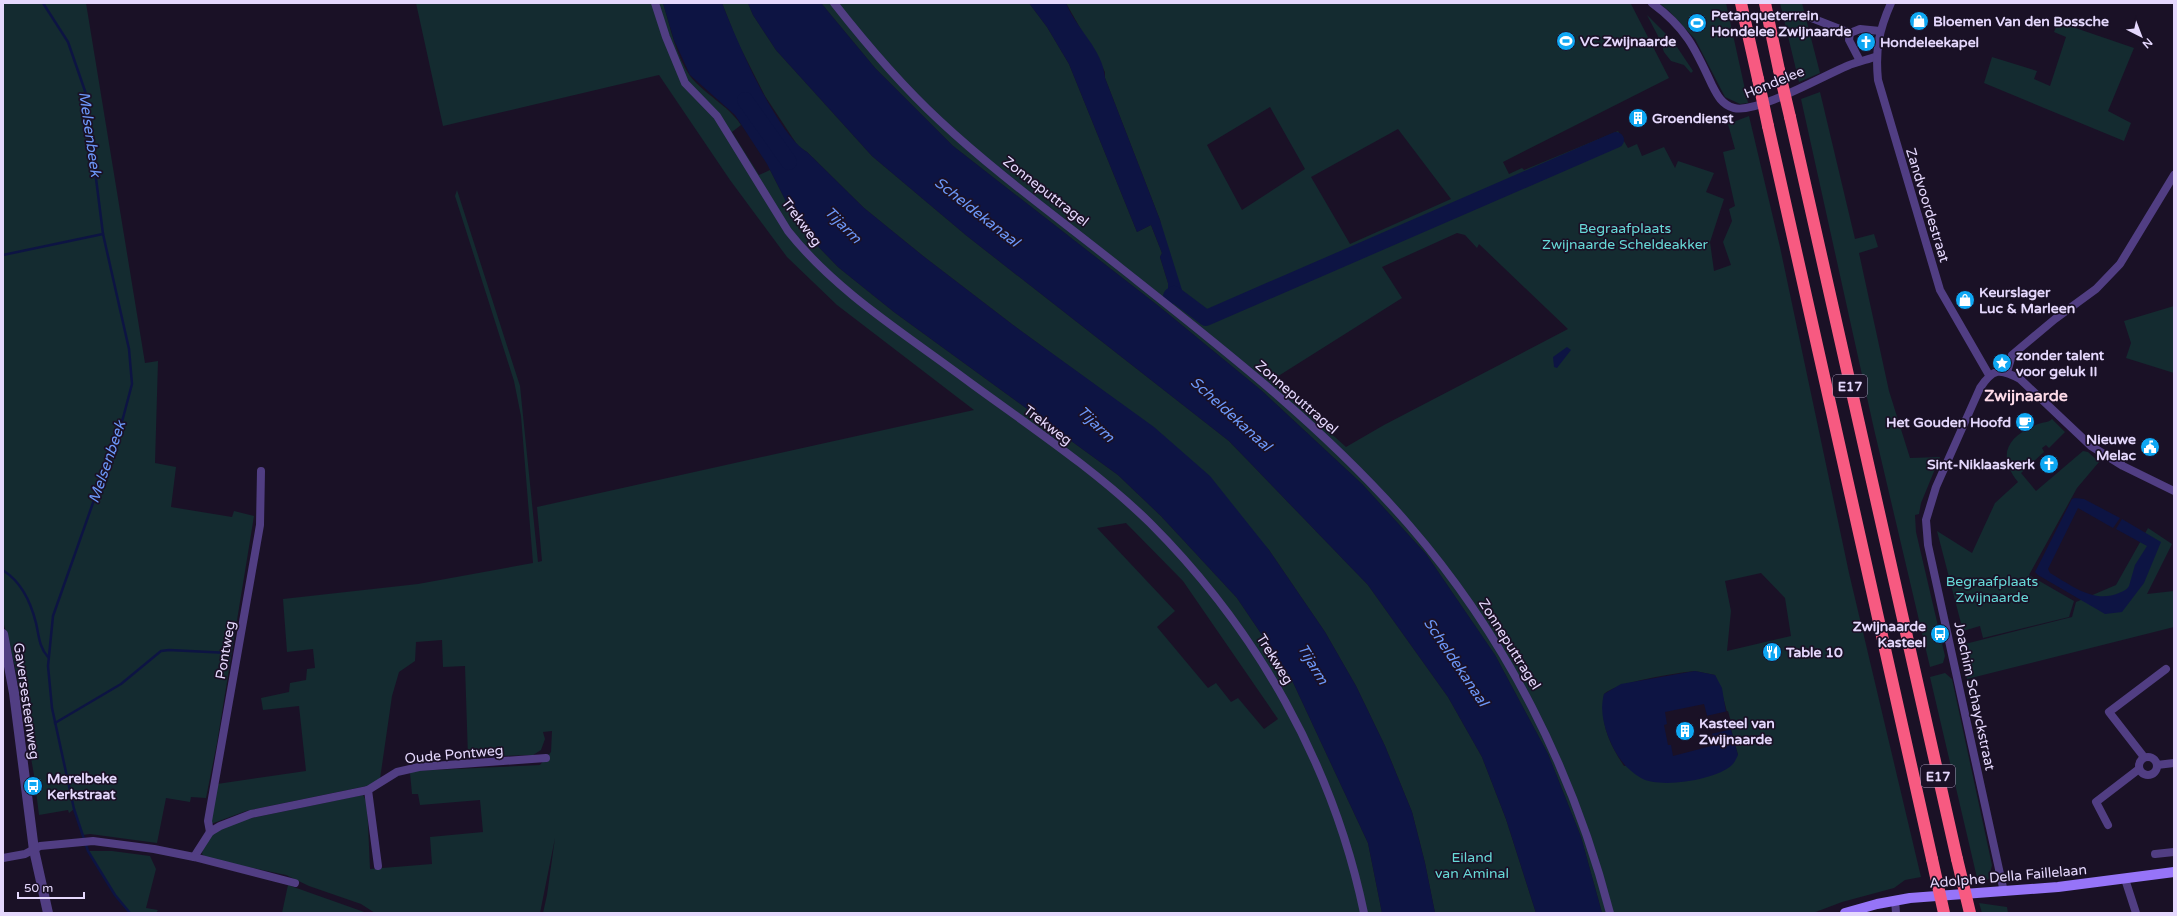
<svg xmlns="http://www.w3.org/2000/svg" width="2177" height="916" viewBox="0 0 2177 916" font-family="'Varela Round',sans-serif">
<rect width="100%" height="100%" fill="#1a1126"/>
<g fill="#142b30" fill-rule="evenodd">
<polygon points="3,3 86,3 145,363 158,361 155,463 176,467 171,507 232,517 234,511 254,516 217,743 206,798 191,797 190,802 166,798 157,843 90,834 82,835 74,809 69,813 68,810 39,815 34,775 15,667 3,621"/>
<path d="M416,3H663C670,26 676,56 690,76C705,95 728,105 741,125L732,132L759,175L770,170L793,215L811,239L838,267L894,312L1118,475L1161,516L1237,598L1291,678L1368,843L1382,913H543L547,895L555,838L540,913H375L361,904L309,886L286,875L206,858L202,854L203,849L213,833L242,820L363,795L367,802L370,869L432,864L430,837L483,832L480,800L420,805L418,794H412L410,773L412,771L540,765L551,752L552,731L543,732L545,739L541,750L533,755L468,757L465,666L443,667L442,640L416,642L415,661L399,672L392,696L380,779L367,786L246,811L211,824L217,784L306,771L299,706L263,710L261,698L289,692L290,683L306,680L307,669L315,668L313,649L287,652L283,599L418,584L533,563L521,416L514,381L455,196L457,190L520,386L538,562L542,561L537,507L974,410L837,305L787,257L730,180L659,75L443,126ZM1126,523L1183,581L1278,719L1264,729L1238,698L1231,702L1216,683L1208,688L1157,627L1175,611L1097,528Z"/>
<polygon points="722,3 748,3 753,15 776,50 872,156 967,236 1229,441 1368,585 1448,697 1482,757 1506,819 1536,913 1435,913 1425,863 1412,812 1385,746 1356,686 1325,632 1269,550 1154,428 1013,325 923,256 864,208 807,152 798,146 765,96 737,41"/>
<path d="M821,3H1029L1047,27L1069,64L1137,232L1151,225L1162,253L1160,257L1168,283V289L1174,293L1160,220L1105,78V72L1066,3L1631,4L1669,78L1503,162L1509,174L1522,168L1524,170L1618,131L1628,148L1637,144L1642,156L1664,147L1675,168L1678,161L1714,173L1706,192L1724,199L1710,242L1714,271L1731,265L1723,242L1732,221L1729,209L1735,206L1723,152L1735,149L1728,124L1749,116L1780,247L1849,573L1921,877L1905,880L1894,888L1842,902L1813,913H1602L1581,837L1548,754L1495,655L1426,554L1362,484L1262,391L1161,308L953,146L875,68ZM1270,107L1305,169L1242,210L1207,145ZM1398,129L1451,199L1350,244L1311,177ZM1457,233L1465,235L1477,248L1479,244L1568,329L1384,425L1346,447L1272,380L1402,298L1382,267ZM1761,573L1785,598L1791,636L1727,651L1731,611L1725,581ZM1695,671L1715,675C1726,700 1730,728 1738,755L1624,766C1608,742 1600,723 1604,694C1617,682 1676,673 1695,671Z"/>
<polygon points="1659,3 1726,3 1748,103 1740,104 1725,97 1695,39 1669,11"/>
<polygon points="1780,3 1802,3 1820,73 1799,82"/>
<polygon points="1647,15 1673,41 1693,71 1691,73 1684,65 1671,61 1664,52 1658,36"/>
<polygon points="2058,22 2134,48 2108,111 2131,123 2124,141 1984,83 1992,57 2037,71 2034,79 2050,86 2066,37 2054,32"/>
<polygon points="1860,34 1871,37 1871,44 1864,52 1856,39"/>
<polygon points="1820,92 1855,239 1874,234 1878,247 1859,253 1889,391 1910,458 1940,457 1921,503 1919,514 1915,515 1916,532 1945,656 1943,663 1930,667 1874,429 1801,99"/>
<polygon points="2174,306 2174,373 2126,358 2131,343 2124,321"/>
<path d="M2052,419L2065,432L2049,448L2046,445L2042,448L2044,452L2021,473L2036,491L2083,451L2088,452L2099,462L2077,488L2029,575L2074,601L2069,617L1983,638L1980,626L1963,631L1937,531L1972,553L1995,503L2018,482C1996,454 2008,436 2038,424C2043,422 2048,423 2052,419Z"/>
<polygon points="2148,528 2172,544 2147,594 2174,591 2174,627 1967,679 1963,653 1965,644 2072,617 2076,602 2116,585"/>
<polygon points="1945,673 1952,679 1992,865 1989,879 1978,882 1930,677"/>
<polygon points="88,851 112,851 150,856 156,869 146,908 158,910 156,913 130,913 115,895"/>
<polygon points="288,885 367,913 282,913"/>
<polygon points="1979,903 2007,907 2008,913 1982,913"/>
</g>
<g fill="#0d1443" fill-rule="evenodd">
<path d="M663,3H722C736,39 776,133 807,152L864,208L923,256L1013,325L1154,427L1210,476L1269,550L1325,632L1356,686L1385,746L1412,812L1425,863L1435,913H1382L1368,843L1291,678L1237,598L1161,516L1118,475L894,312L838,267L811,239L793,215L767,164L735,115L690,75L674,40ZM755,111L776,141V145L755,115Z"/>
<polygon points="748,3 821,3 875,68 953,146 1161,308 1262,391 1362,484 1426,554 1495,655 1548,754 1581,837 1602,913 1536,913 1506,819 1482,757 1448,697 1368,585 1229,441 967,236 872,156 776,50 753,15"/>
<path d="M1029,3H1066C1076,29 1103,49 1105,78L1160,220L1182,290L1174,294L1168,289V283L1160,257L1162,253L1151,225L1137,232L1069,64L1047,27Z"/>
<polygon points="1567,347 1571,350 1557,368 1554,367 1553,357"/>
<path d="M2075,498L2084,499L2120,518L2113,528L2078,508L2048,569L2050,573C2071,585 2094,604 2119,593C2123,591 2127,590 2129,586L2135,565L2147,546L2116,529L2122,519L2161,542L2144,583L2122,612L2105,614L2038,575L2035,572L2072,499Z"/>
<path d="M1695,671L1715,675L1722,688L1726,712L1738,755C1736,759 1735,762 1732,765C1716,780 1660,789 1641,778C1624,768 1615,754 1608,736C1603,722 1600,709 1604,694L1621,684ZM1704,704L1715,745L1673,756L1671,745H1668L1664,725L1667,724L1665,712Z"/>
</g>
<polygon fill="#1a1126" points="1728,711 1733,729 1711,734 1706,716"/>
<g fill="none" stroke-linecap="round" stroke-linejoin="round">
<g stroke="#0d1443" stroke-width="2.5">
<polyline points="43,3 68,42 85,91 103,234 129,349 132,384 123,418 53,616 48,666 52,708 74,809 88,851 115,895 130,913"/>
<polyline points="3,255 103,234"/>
<path d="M4,571C21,582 31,603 36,623C39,636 39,647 48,657"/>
<polyline points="55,723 121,684 161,651 169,650 229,653"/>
</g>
<g stroke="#0d1443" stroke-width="16">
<polyline points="745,100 789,162"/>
<polyline points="1171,296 1174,294 1206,318 1616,140"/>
</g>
<g stroke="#513e83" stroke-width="8">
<path d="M655,3L666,37L685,83L717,116L788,231C837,293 910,337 972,384C1031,427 1098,472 1150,523C1257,630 1333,764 1364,913"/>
<path d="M834,3C867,45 901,85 940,121C997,174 1061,220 1121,268C1222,348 1324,427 1409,525C1506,637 1573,770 1610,913"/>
<path d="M1652,3C1686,28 1695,48 1712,85C1717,95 1722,105 1734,108C1756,114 1823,76 1847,66C1856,62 1866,60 1875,57"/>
<path d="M1891,3C1879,30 1875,50 1878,80L1940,290L1989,375"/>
<polyline points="1809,17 1850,33"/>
<polyline points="1850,33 1849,40 1860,61"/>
<polyline points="1850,33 1860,29 1880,31"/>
<polyline points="2007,372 2012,355 2055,319 2096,289 2120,264 2174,175"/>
<circle cx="2148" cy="766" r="9"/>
<polyline points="2144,757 2109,712 2166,669"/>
<polyline points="2157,765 2174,763"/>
<polyline points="368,790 378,866"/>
<polyline points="2108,825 2096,802 2139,769"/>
<polyline points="210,832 208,821 260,525 261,471"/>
<polyline points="2155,854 2174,852"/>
<polyline points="194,857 210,832 220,826 251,814 368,790 397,772 419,767 546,758"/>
<polyline points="3,858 25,854 40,846 93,841 154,849 194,857 295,883"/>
<polyline points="2125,879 2136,913"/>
<path d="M2004,892L1928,545L1926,520L1936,487L1980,388C1993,368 2000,368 2020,379L2091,446L2123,466L2174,491"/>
<polyline points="1895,900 1896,913"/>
</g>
<polyline stroke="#513e83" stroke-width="10" points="3,634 14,693 34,850 48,913"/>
<polyline stroke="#9674f8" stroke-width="10" points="1845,913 1877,904 1910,898 2058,887 2174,872"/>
<g stroke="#f75a81" stroke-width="12">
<polyline points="1741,3 1758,79"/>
<polyline points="1765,3 1779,70"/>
<polyline points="1790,117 1957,859"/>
<polyline points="1768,126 1932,859"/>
</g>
<g stroke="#f75a81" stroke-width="12">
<polyline points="1779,70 1790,117"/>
<polyline points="1758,79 1768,126"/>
<polyline points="1932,859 1944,913"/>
<polyline points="1957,859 1970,913"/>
</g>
</g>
<defs>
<g id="shop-disc" transform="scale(1)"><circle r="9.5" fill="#0ea7f3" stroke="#1a1126"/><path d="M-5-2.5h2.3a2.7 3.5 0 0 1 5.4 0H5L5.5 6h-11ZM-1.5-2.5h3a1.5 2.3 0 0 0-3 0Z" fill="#fff"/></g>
<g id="stadium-disc" transform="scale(1)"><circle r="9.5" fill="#0ea7f3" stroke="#1a1126"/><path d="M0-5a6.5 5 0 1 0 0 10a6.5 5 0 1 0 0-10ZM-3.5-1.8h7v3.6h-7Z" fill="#fff"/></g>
<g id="church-disc" transform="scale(1)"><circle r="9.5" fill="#0ea7f3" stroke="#1a1126"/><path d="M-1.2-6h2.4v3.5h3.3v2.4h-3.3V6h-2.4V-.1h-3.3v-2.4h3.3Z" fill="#fff"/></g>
<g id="building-disc" transform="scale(1)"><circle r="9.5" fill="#0ea7f3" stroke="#1a1126"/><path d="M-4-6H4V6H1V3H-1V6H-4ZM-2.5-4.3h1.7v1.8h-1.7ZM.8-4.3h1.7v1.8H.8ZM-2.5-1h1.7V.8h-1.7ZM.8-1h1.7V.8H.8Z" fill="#fff"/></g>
<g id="sight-disc" transform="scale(1)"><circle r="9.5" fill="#0ea7f3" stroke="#1a1126"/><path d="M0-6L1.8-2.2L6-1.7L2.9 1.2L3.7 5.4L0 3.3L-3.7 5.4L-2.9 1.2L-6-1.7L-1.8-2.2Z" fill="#fff"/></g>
<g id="cafe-disc" transform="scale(1)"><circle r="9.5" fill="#0ea7f3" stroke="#1a1126"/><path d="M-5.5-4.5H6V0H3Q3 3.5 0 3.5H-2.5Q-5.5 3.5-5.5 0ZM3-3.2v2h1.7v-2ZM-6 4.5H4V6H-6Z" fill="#fff"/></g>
<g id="civic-disc" transform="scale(1)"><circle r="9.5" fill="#0ea7f3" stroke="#1a1126"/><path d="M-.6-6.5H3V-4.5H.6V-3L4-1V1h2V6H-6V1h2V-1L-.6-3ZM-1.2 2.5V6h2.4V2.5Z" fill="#fff"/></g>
<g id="bus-disc" transform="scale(1)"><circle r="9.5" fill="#0ea7f3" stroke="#1a1126"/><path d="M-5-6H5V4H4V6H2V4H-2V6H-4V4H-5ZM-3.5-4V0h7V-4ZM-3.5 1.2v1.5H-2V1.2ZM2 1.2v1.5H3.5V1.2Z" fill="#fff"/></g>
<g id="restaurant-disc" transform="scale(1)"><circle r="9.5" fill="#0ea7f3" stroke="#1a1126"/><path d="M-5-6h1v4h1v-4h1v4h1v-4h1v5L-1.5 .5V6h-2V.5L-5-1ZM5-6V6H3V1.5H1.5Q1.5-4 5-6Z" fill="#fff"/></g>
</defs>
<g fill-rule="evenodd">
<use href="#shop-disc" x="1919" y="21"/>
<use href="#stadium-disc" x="1697" y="23"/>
<use href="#stadium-disc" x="1566" y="41"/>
<use href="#church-disc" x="1866" y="42"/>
<use href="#building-disc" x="1638" y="118"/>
<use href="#shop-disc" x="1965" y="300"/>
<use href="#sight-disc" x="2002" y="363"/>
<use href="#cafe-disc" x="2025" y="422"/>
<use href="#civic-disc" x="2150" y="447"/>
<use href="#church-disc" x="2049" y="464"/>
<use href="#bus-disc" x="1940" y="634"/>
<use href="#restaurant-disc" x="1772" y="652"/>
<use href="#building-disc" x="1685" y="731"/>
<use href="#bus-disc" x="33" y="786"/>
</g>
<g text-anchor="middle" stroke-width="3.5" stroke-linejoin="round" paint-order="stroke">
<g fill="#1a1126" stroke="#a89cbc" stroke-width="1">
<rect x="1833" y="375" width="34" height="22" rx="3"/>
<rect x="1921" y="765" width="34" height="22" rx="3"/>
</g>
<g font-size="13" font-weight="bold" fill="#e5d8fd">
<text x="1850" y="391">E17</text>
<text x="1938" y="781">E17</text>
</g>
<g font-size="14" font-weight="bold" fill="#e5d8fd" stroke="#1a1126" text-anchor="start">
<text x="1711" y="20">Petanqueterrein<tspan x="1711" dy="16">Hondelee Zwijnaarde</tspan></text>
<text x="1933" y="26">Bloemen Van den Bossche</text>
<text x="1580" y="46">VC Zwijnaarde</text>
<text x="1880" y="47">Hondeleekapel</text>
<text x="1652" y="123">Groendienst</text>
<text x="1979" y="297">Keurslager<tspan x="1979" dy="16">Luc &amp; Marleen</tspan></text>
<text x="2016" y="360">zonder talent<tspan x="2016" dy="16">voor geluk II</tspan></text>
<text x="2011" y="427" text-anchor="end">Het Gouden Hoofd</text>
<text x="2136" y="444" text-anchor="end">Nieuwe<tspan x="2136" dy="16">Melac</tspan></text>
<text x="2035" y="469" text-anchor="end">Sint-Niklaaskerk</text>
<text x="1926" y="631" text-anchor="end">Zwijnaarde<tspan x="1926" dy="16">Kasteel</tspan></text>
<text x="1786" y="657">Table 10</text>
<text x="1699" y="728">Kasteel van<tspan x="1699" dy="16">Zwijnaarde</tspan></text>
<text x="47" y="783">Merelbeke<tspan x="47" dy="16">Kerkstraat</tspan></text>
</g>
<g font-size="14" fill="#e5d8fd" stroke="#1a1126">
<text transform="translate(1774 82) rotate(-22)" y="5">Hondelee</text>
<text transform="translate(1046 191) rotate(38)" y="5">Zonneputtragel</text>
<text transform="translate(1928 205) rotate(73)" y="5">Zandvoordestraat</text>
<text transform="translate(802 222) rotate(53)" y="5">Trekweg</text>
<text transform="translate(1297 397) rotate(41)" y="5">Zonneputtragel</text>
<text transform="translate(1048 425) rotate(37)" y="5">Trekweg</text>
<text transform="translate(1510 644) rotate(58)" y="5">Zonneputtragel</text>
<text transform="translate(225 650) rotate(-80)" y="5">Pontweg</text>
<text transform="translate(1275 659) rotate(58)" y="5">Trekweg</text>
<text transform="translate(1975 696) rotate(78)" y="5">Joachim Schayckstraat</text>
<text transform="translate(27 701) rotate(82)" y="5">Gaversesteenweg</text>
<text transform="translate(454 754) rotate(-5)" y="5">Oude Pontweg</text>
<text transform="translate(2008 876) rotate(-5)" y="5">Adolphe Della Faillelaan</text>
</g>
<g font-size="14" fill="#67dad8" stroke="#1a1126">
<text x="1625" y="233">Begraafplaats<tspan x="1625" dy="16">Zwijnaarde Scheldeakker</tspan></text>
<text x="1992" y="586">Begraafplaats<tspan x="1992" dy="16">Zwijnaarde</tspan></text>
<text x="1472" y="862">Eiland<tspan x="1472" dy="16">van Aminal</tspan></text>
</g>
<g font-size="15" font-style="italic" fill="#6c97f8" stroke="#1a1126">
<text transform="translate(90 134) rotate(82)" y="5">Melsenbeek</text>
<text transform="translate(977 212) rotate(38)" y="5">Scheldekanaal</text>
<text transform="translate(843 225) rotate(45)" y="5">Tijarm</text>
<text transform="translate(1231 414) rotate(42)" y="5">Scheldekanaal</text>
<text transform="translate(1096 424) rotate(44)" y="5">Tijarm</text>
<text transform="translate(107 462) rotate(-71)" y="5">Melsenbeek</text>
<text transform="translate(1456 662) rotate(56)" y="5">Scheldekanaal</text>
<text transform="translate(1313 664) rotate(59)" y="5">Tijarm</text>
</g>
<g font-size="16" font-weight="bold" fill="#fddae8" stroke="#1a1126">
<text x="2026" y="401">Zwijnaarde</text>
</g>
</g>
<rect width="2177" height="916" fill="none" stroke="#e5d8fd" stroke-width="8"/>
<g transform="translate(2141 36) rotate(138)" stroke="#1a1126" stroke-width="3" paint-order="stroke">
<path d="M0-3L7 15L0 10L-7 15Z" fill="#e5d8fd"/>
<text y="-6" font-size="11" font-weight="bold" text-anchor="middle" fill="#e5d8fd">N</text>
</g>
<path d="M18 892v6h66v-6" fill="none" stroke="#e5d8fd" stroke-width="2"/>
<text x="24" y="892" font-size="12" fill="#e5d8fd" stroke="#1a1126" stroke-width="3" paint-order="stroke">50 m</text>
</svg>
